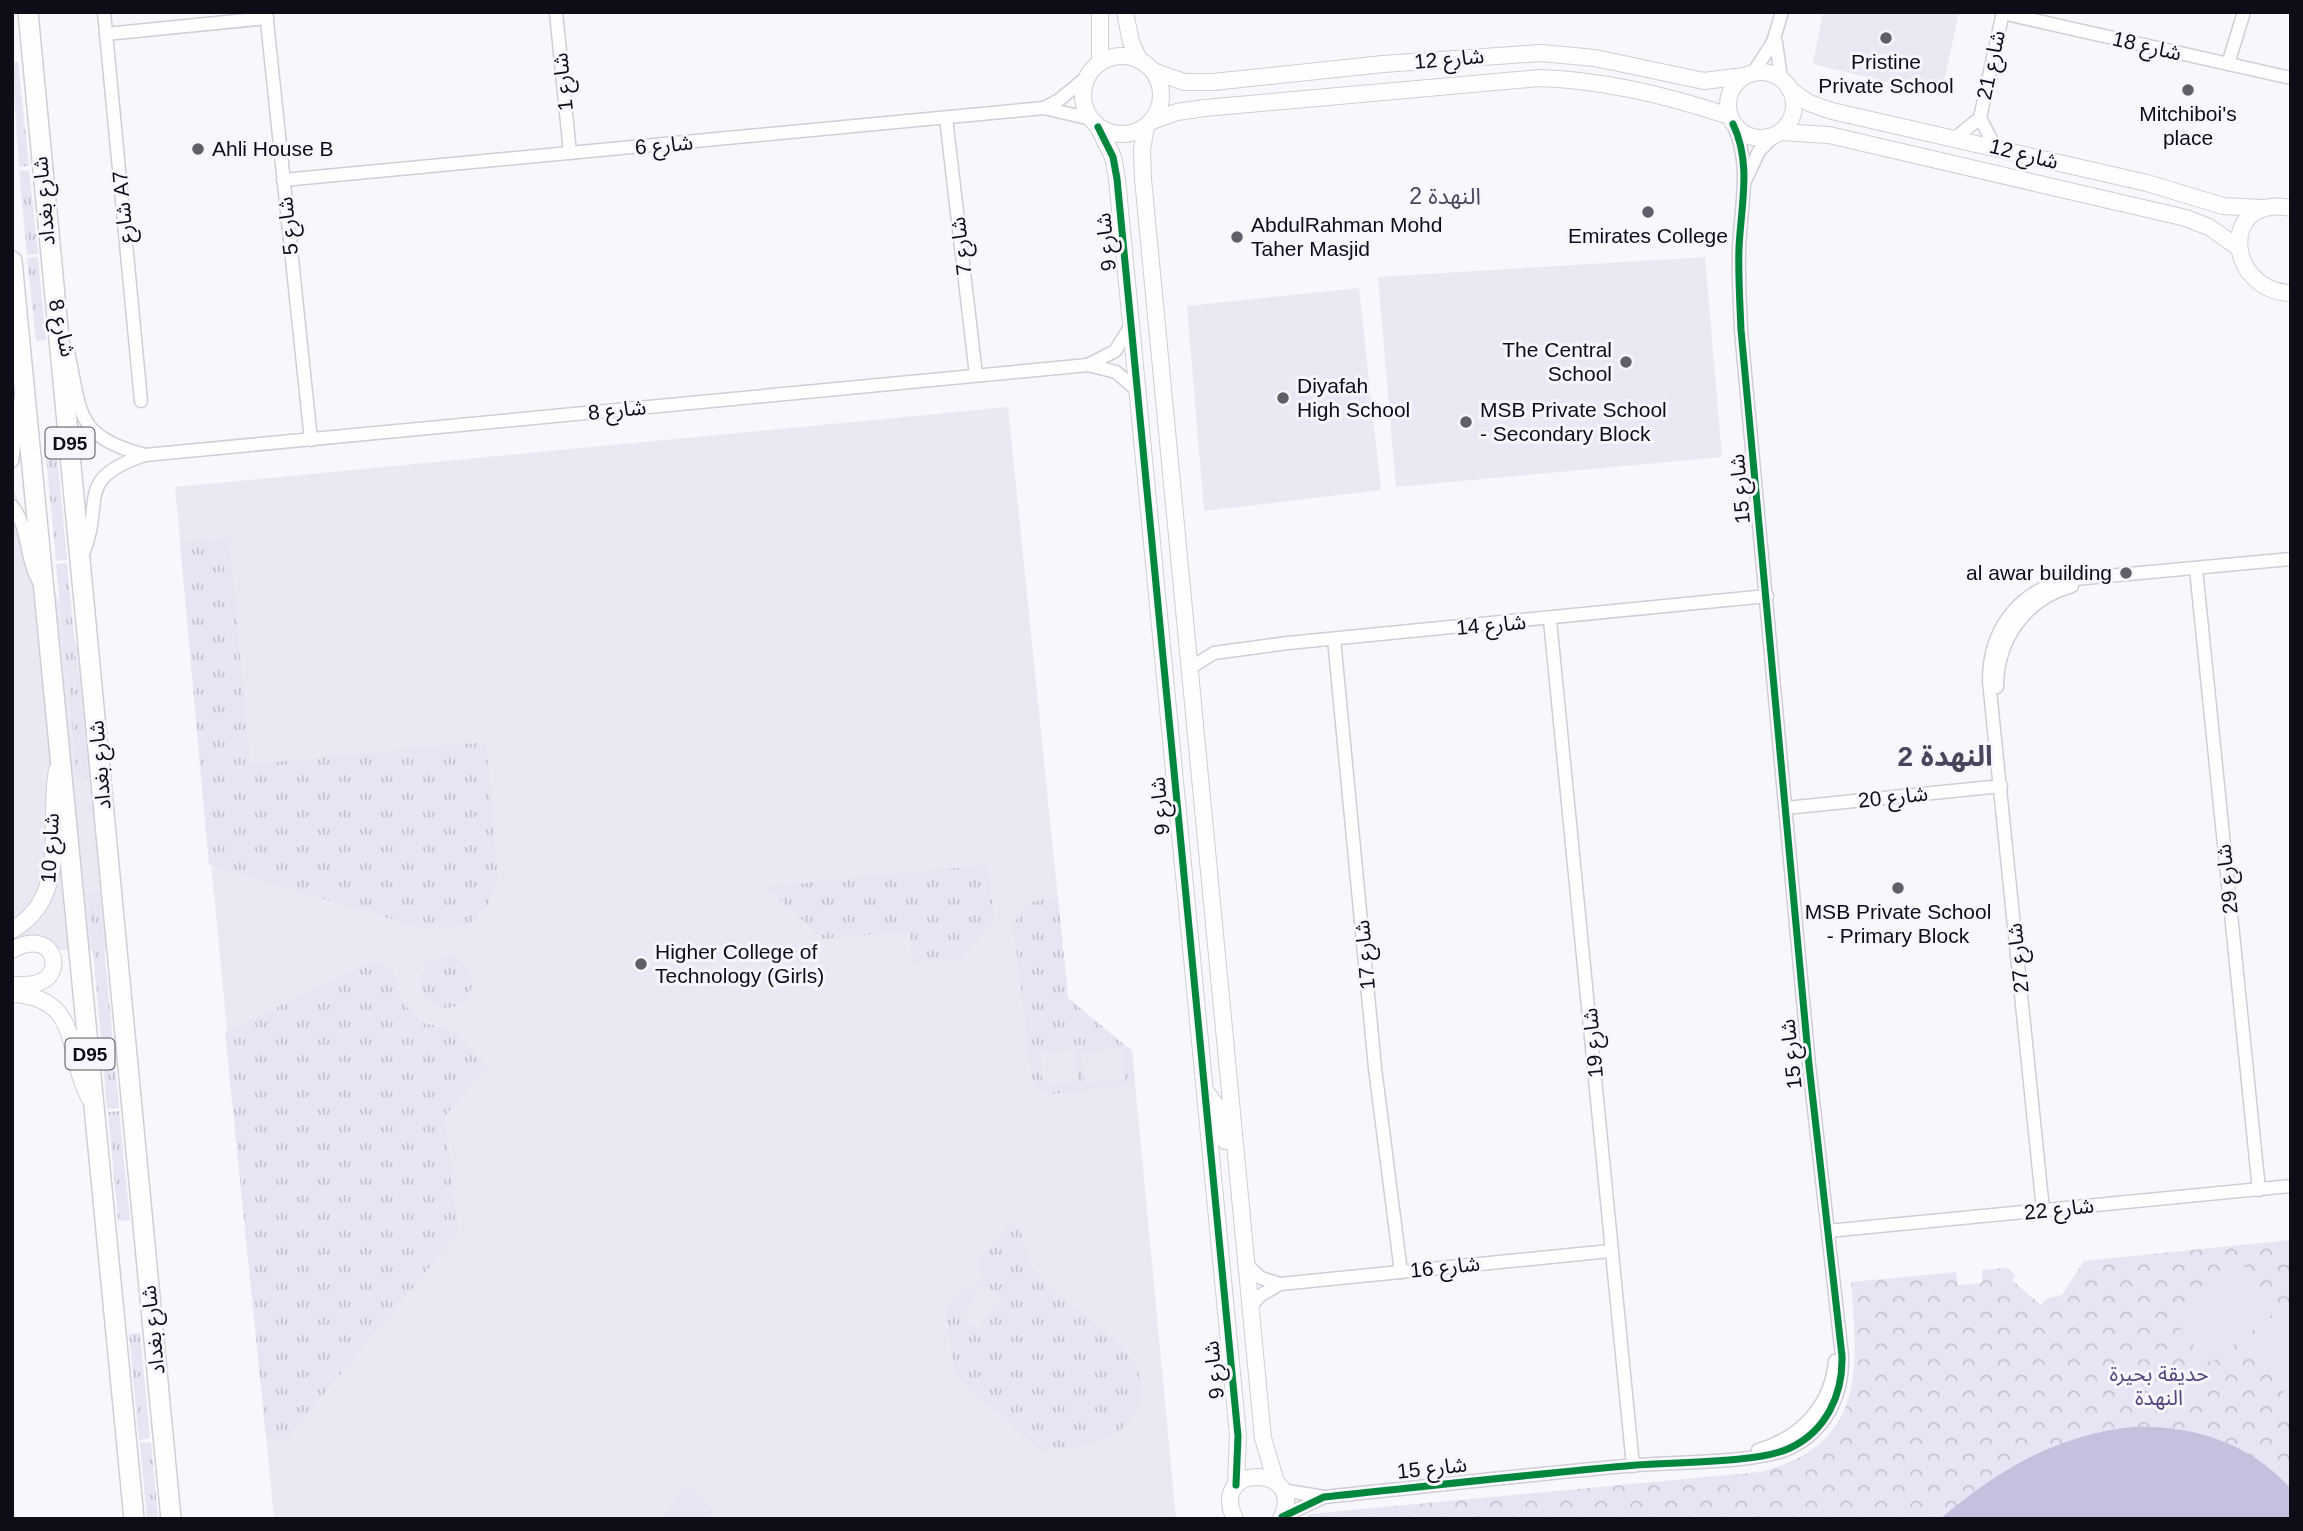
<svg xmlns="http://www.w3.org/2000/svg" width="2303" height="1531" viewBox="0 0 2303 1531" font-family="Arial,'Noto Sans Arabic',sans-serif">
<defs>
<pattern id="grass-tufts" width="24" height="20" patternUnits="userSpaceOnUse" patternTransform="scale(1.75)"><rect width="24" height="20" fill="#e8e4f4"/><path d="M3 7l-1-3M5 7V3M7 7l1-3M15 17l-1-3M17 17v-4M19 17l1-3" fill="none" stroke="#c6c2d0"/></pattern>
<pattern id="forest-crowns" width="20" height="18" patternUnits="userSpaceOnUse" patternTransform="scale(1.75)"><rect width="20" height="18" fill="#e8e4f4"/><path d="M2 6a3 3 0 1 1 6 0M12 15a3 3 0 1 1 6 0" fill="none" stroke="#c6c2d0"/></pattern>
</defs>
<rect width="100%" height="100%" fill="#f8f7fb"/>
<g fill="#eae8f2">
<polygon points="1823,12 1959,12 1941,95 1813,64"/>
<polygon points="1705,257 1722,457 1396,487 1378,277"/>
<polygon points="1359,288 1381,490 1204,511 1187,306"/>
<polygon points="1008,407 1068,998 1132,1051 1176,1519 274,1519 175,487"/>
<polygon points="12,485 96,693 121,951 12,949"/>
</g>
<g fill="url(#grass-tufts)" fill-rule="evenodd">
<polygon points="12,62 18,62 29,166 19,167"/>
<polygon points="29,170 38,254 27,255 19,171"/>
<polygon points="38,257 46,340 36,341 27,258"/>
<polygon points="57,454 67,560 56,561 46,455"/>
<polygon points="229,539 250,764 486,742 498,880 488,905 469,925 425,929 209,865 180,543"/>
<polygon points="67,563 77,669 66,671 56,564"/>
<polygon points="78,673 88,778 77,779 67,674"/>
<polygon points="988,865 994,921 962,958 913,963 909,931 823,939 766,887"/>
<polygon points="99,892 119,1108 107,1109 88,893"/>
<path d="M1058,897L1068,998L1132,1051L1135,1084L1051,1094L1039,1088L1032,1078L1013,924L1030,902ZM1122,1048L1125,1080L1084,1083L1081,1052ZM1075,1049L1078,1082L1043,1085L1040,1052Z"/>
<circle cx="446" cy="982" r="26"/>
<polygon points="368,963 381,963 392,968 399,994 409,1010 424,1023 453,1030 488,1066 445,1116 458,1233 285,1441 266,1437 225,1032"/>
<polygon points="119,1111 130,1220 118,1221 108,1112"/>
<path d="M1010,1223L1019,1225C1024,1242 1027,1260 1038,1275C1066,1313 1156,1345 1139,1402C1126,1446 1078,1445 1040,1451L955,1375L946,1310L966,1287L971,1290L985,1273L977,1263ZM983,1284L1001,1298L978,1329L960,1316Z"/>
<polygon points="140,1333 150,1438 139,1440 129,1334"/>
<polygon points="151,1442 158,1519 147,1519 140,1443"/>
</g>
<path fill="url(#forest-crowns)" d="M2291,1240V1519H1305L1309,1514L1760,1472C1866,1446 1858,1369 1851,1282L1956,1272L1958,1285L1982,1283V1270L2006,1268L2016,1275L2012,1280L2041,1305L2048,1298L2062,1295L2084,1261Z"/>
<g fill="#e8e4f4">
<polygon points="2239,1265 2244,1266 2278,1310 2212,1362 2205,1360 2171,1317"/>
<polygon points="2291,1314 2291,1401 2249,1348"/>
<polygon points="687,1487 714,1510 707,1519 660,1519"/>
</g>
<path fill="#c6c0df" d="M2133,1427C2193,1425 2250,1443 2291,1489V1519H1940C1998,1470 2056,1435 2133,1427Z"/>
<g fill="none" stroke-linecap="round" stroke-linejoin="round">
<g stroke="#d0ced6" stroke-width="15">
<g id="minor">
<polyline points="104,12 141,401"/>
<polyline points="266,12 311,440"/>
<polyline points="556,12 570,153"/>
<polyline points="2002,13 2291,78"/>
<polyline points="106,34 267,18"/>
<polyline points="1776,42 1781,79"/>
<polyline points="2228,64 2244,12"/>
<polyline points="1753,73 1773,42 1782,12"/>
<polyline points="1044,108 1059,100 1088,76"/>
<polyline points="946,118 976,375"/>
<polyline points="1955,138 1980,118"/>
<polyline points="1995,147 1980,118 2003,12"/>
<polyline points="283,180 1044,108 1091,119"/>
<polyline points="1745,181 1759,151 1775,135"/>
<path d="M68,352C82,415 75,436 145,455"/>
<polyline points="1088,365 1115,351 1132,324"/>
<polyline points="12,461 21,396"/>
<path d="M12,506C29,526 25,557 38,580"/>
<path d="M83,554C105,501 73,479 145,455L1088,365L1116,372L1139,392"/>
<polyline points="2196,569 2259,1190"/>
<path d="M1550,620C1580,902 1603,1184 1633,1466"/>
<polyline points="1334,639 1375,1068 1401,1272"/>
<polyline points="1190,668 1214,653 1288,643 1767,596"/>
<path d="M1997,687C1997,640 2025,599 2072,586"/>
<polyline points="1786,808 2001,786"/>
<path d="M2043,1210L1989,681C1989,631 2016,594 2064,580L2291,559"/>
<polyline points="1828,1231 2291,1186"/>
<polyline points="1247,1265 1261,1278 1280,1284 1610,1251"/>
<polyline points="1251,1306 1261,1295 1280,1284"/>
<path d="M1758,1450C1800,1438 1831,1406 1835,1361"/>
<polyline points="1282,1490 1324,1497"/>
<path d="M1282,1517L1324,1497C1429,1486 1533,1474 1637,1465C1676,1462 1759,1463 1790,1448C1826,1431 1843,1395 1842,1356L1809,1065L1741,330C1740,303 1738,275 1739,248C1741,205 1752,164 1733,124"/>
</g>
</g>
<g stroke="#d0ced6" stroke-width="18">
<g id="tertiary">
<polyline points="1125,12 1131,42 1139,60"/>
<circle cx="1122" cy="95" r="39"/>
<polyline points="1100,63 1100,12"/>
<polyline points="1153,71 1184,82 1213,82 1383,64 1541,53 1595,58 1704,81 1744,76"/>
<circle cx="1761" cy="105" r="33"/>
<polyline points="1789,89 1809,103 1832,111 2147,183 2223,206 2263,208"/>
<path d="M1152,121L1177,112L1204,108L1540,78C1604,80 1669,96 1729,116"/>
<polyline points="1098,127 1113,157 1117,179 1238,1436 1236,1485"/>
<polyline points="1146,127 1142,149 1143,179 1263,1438 1276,1482"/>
<polyline points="1781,132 1829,135 2186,218 2209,227 2239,248"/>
<path d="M2291,208C2218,194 2226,291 2291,293"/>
<path d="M12,930C71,897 47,826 57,770"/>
<path d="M12,950C53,927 66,972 40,982C32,986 21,985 12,985"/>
<path d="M12,994C83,997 65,1055 90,1099"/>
<polyline points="1206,1092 1219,1109 1225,1141"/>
<path d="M1235,1519C1207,1461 1309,1465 1281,1519"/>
</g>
</g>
<g stroke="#d0ced6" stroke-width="22">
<g id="primary">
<polyline points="28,12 171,1519"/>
<polyline points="12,261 134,1519"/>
</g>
</g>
<use href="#minor" stroke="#fefefe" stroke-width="12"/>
<use href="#tertiary" stroke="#fefefe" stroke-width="16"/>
<use href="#primary" stroke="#fefefe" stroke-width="19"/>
<g stroke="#f7f6fc" stroke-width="11">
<g id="cycleway">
<polyline points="1098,127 1113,157 1117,179 1238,1436 1236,1485"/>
<path d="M1282,1517L1324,1497C1429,1486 1533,1474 1637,1465C1676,1462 1759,1463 1790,1448C1826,1431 1843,1395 1842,1356L1809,1065L1741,330C1740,303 1738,275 1739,248C1741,205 1752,164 1733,124"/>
</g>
</g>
<use href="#cycleway" stroke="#00873e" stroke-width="7"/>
</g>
<g fill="#605e66" stroke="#f7f6fc" stroke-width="2.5">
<circle cx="1886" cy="38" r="7"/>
<circle cx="2188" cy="90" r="7"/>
<circle cx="198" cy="149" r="7"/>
<circle cx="1648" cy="212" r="7"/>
<circle cx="1237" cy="237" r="7"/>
<circle cx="1626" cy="362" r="7"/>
<circle cx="1283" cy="398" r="7"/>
<circle cx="1466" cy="422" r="7"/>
<circle cx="2126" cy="573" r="7"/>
<circle cx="1898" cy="888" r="7"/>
<circle cx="641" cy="964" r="7"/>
</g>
<g text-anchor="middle" stroke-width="6" stroke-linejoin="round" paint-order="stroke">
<g fill="#f7f6fc" stroke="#54525b" stroke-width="2">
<rect x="45.5" y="427.5" width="49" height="31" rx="5"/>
<rect x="65.5" y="1038.5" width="49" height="31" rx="5"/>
</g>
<g font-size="19" font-weight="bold" fill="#0e0c16">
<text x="70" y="450">D95</text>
<text x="90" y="1061">D95</text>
</g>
<g font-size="21" fill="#0e0c16" stroke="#f7f6fc">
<text transform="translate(2147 46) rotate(13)" y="7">شارع 18</text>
<text transform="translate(1449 59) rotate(-5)" y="7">شارع 12</text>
<text transform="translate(1991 65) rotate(-78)" y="7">شارع 21</text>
<text transform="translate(563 82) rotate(-96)" y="7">شارع 1</text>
<text transform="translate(664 145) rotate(-5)" y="7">شارع 6</text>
<text transform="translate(2024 154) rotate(14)" y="7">شارع 12</text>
<text transform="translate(44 201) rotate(-95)" y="7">شارع بغداد</text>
<text transform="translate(123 207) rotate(-95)" y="7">شارع A7</text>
<text transform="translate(288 226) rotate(-96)" y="7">شارع 5</text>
<text transform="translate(1106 242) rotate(-96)" y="7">شارع 9</text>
<text transform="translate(961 246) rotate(-97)" y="7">شارع 7</text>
<text transform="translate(62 328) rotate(77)" y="7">شارع 8</text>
<text transform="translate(617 410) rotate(-6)" y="7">شارع 8</text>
<text transform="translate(1740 489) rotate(-95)" y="7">شارع 15</text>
<text transform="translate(1491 625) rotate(-5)" y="7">شارع 14</text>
<text transform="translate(100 765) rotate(-95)" y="7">شارع بغداد</text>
<text transform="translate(1893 797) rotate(-6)" y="7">شارع 20</text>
<text transform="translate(1160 806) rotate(-95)" y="7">شارع 9</text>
<text transform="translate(50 848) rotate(-87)" y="7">شارع 10</text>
<text transform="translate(2227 879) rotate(-96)" y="7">شارع 29</text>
<text transform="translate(1365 955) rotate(-95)" y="7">شارع 17</text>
<text transform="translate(2018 958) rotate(-96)" y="7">شارع 27</text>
<text transform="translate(1593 1043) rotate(-95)" y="7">شارع 19</text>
<text transform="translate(1791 1054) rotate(-96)" y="7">شارع 15</text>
<text transform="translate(2059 1209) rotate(-6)" y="7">شارع 22</text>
<text transform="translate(1445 1267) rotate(-6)" y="7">شارع 16</text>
<text transform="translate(153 1330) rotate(-96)" y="7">شارع بغداد</text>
<text transform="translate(1214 1370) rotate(-96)" y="7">شارع 9</text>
<text transform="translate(1432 1468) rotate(-6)" y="7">شارع 15</text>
</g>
<g font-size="21" fill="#0e0c16" stroke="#f7f6fc" text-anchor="start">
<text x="1886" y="69" text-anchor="middle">Pristine<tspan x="1886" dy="24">Private School</tspan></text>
<text x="2188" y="121" text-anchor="middle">Mitchiboi's<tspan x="2188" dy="24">place</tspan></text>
<text x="212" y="156">Ahli House B</text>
<text x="1251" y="232">AbdulRahman Mohd<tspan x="1251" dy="24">Taher Masjid</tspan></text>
<text x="1648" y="243" text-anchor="middle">Emirates College</text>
<text x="1612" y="357" text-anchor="end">The Central<tspan x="1612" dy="24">School</tspan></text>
<text x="1297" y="393">Diyafah<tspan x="1297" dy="24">High School</tspan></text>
<text x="1480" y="417">MSB Private School<tspan x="1480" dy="24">- Secondary Block</tspan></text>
<text x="2112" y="580" text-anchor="end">al awar building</text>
<text x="1898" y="919" text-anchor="middle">MSB Private School<tspan x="1898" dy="24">- Primary Block</tspan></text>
<text x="655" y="959">Higher College of<tspan x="655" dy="24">Technology (Girls)</tspan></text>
</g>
<g font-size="21" fill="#54467d" stroke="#f7f6fc">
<text x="2159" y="1381">حديقة بحيرة<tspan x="2159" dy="24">النهدة</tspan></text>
</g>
<g font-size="23" fill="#4a455d" stroke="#f7f6fc">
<text x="1445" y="204">النهدة 2</text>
</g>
<g font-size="28" font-weight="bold" fill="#4a455d" stroke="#f7f6fc">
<text x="1945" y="766">النهدة 2</text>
</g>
</g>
<rect width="2303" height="1531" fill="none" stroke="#0e0c16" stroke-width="28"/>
</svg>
